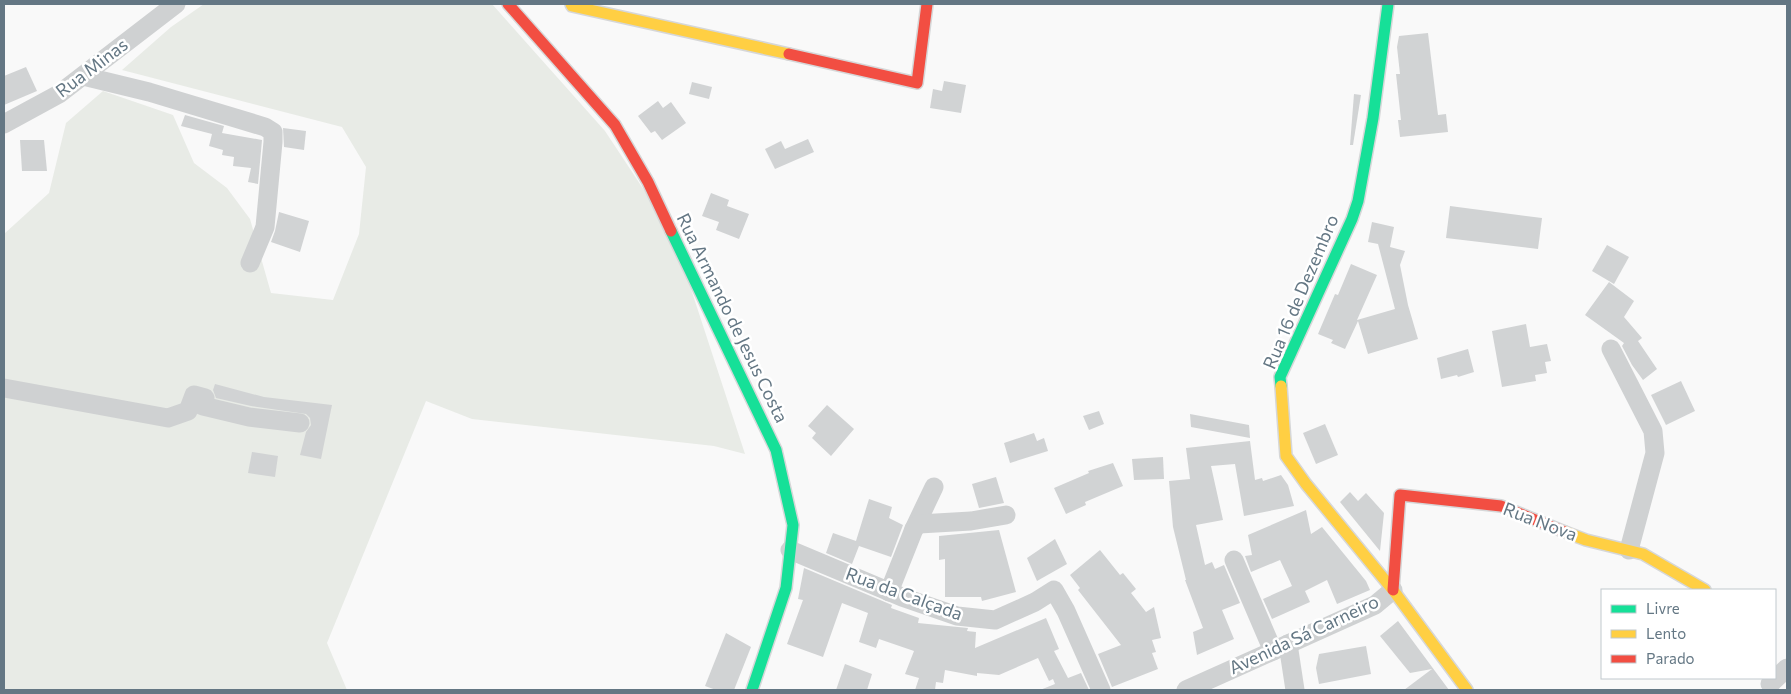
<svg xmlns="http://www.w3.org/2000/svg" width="1791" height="694" viewBox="0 0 1791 694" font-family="Commissioner,sans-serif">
<rect width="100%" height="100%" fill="#f9f9f9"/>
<polygon fill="#e8ebe6" points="204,4 492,4 605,131 673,234 745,454 714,446 472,419 426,401 327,643 347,690 4,690 4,234 49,193 66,123 103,91 173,115 194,163 227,188 250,219 271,293 333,300 359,234 366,167 342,127 122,70 171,27"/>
<g fill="#d1d3d4">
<polygon points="1428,33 1438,115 1446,114 1448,132 1400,137 1398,120 1401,120 1396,74 1400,74 1397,47 1399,36"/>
<polygon points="26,67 37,91 4,105 4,76"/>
<polygon points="944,81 966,85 961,113 930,108 933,89 942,91"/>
<polygon points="692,82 712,87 709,99 689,94"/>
<polygon points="1354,94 1361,95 1353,145 1350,145"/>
<polygon points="658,101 663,108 671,102 686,123 662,140 655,131 651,133 638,116"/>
<polygon points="185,115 224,126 222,133 262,140 258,184 248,182 251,168 233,166 234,157 222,155 223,150 209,146 212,134 181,126"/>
<polygon points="283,128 306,131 304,150 284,147"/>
<polygon points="808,139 814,152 775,169 765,149 781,141 785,149"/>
<polygon points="20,140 44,140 47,171 22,171"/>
<polygon points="711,193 729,200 727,206 749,214 739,239 716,230 719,222 702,216"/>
<polygon points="1450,206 1542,218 1538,249 1446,238"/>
<polygon points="279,212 309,221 300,252 271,242 275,231"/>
<polygon points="1372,222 1394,227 1390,247 1405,251 1400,265 1408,305 1418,339 1368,354 1358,321 1345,349 1331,343 1333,340 1318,334 1335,294 1338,295 1351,264 1377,275 1357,320 1395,309 1378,244 1368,242"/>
<polygon points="1607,245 1629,257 1614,284 1592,271"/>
<polygon points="1609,282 1634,301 1624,317 1642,338 1638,341 1657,369 1643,380 1632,365 1622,346 1624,343 1585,315"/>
<polygon points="1526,324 1530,347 1547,344 1551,361 1545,362 1547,373 1535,375 1536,381 1502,387 1492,331"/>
<polygon points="1468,349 1474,372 1458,377 1457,375 1441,379 1437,358"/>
<polygon points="1681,381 1695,411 1666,425 1651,395"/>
<polygon points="215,384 264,397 332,405 321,459 300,455 306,432 311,425 310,418 306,414 251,406 216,398 213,390"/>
<polygon points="827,405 854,429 831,456 812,438 816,433 808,426"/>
<polygon points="1099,411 1104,424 1089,430 1083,416"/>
<polygon points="1190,414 1249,425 1250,438 1191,427"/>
<polygon points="1325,424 1338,455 1316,464 1303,433"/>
<polygon points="1034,433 1037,441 1044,438 1048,451 1010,463 1004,443"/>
<polygon points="1250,441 1255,480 1262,478 1263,481 1281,475 1288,485 1294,506 1244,516 1235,464 1211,466 1223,520 1196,525 1205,565 1212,562 1215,569 1224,565 1240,603 1222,610 1234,639 1197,655 1193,632 1203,628 1185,580 1186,580 1173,527 1169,481 1190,479 1186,448"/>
<polygon points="252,452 278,456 275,477 248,473"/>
<polygon points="1163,457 1164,479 1134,480 1132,459"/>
<polygon points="1113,463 1123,486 1085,502 1086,505 1066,514 1054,488 1089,473 1088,471"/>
<polygon points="996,477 1004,503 979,508 972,484"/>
<polygon points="1350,492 1358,501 1366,493 1384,513 1380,551 1340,502"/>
<polygon points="869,499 892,507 889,518 903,525 891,557 859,546 852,564 826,553 833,533 856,541"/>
<polygon points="1306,510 1311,534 1322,527 1366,581 1370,590 1337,604 1327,580 1305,591 1310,602 1272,619 1263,599 1292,586 1280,560 1251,572 1245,556 1252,555 1248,535"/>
<polygon points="999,530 1016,592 982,601 981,597 945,597 945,559 939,560 939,536"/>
<polygon points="1055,539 1067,564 1037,581 1027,558"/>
<polygon points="1100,550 1120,575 1123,573 1136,589 1131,593 1146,612 1154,607 1161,638 1152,640 1156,652 1152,653 1158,669 1112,687 1098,654 1121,645 1078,590 1080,588 1070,575"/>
<polygon points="804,568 892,605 891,608 919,618 918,623 968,628 967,631 976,632 975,648 1046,618 1059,649 1054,651 1068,678 1081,673 1089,690 1040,690 1055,684 1053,679 1049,681 1038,658 999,675 977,673 977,676 945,670 943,683 936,682 935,690 915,690 919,678 905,674 914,651 879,639 876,648 859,642 868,613 842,603 823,657 787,644 803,600 798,599"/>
<polygon points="1398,621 1449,690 1404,690 1432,669 1410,673 1380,636"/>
<polygon points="726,633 751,647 734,690 716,690 705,686"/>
<polygon points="1366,646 1371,674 1319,684 1316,668 1319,654"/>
<polygon points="845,664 872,674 867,690 836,690"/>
</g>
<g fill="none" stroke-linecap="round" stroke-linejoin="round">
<g stroke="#d6d7d8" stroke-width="14">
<g id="fast">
<polyline points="671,231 776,450 793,525 786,588 752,690"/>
<polyline points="1281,386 1280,377 1352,219 1358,201 1373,118 1388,4"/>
</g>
</g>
<g stroke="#d6d7d8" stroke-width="14">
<g id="slow">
<polyline points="571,4 572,6 789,54"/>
<polyline points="1281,386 1286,456 1306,484 1393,590 1467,690"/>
<polyline points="1565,532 1586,540 1643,554 1705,590"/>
</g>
</g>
<g stroke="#d6d7d8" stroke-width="14">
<g id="jam">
<polyline points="508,4 615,125 648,182 671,231"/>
<polyline points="789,54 917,83 927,4"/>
<polyline points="1393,590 1400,495 1501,506 1565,532"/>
</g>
</g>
<g stroke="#cfd1d2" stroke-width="19">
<polyline points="83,76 149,92 265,127 273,132 273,142 265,227 250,263"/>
<polyline points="4,124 59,94 176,4"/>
<polyline points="1611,349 1653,431 1655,453 1629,550"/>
<polyline points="4,388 168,418 188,411 194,395 205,398 203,406 249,417 300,423"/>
<polyline points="914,529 934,487"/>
<polyline points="790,550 902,597 957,616 995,620 1035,602 1054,590 1066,611 1101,690"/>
<polyline points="1234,560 1273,651"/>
<polyline points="889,592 914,529 919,524 971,521 1006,515"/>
<polyline points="1288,644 1295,690"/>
<polyline points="1770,684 1787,668"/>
<polyline points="1186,690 1375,605 1393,590"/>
</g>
<use href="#fast" stroke="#16e098" stroke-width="11"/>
<use href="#slow" stroke="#ffcf43" stroke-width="11"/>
<use href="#jam" stroke="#f24e42" stroke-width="11"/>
</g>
<g text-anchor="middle" stroke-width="5" stroke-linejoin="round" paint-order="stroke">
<g font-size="18" fill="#647784" stroke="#fff">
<text transform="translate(92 68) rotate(-37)" y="6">Rua Minas</text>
<text transform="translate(1301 292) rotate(-67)" y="6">Rua 16 de Dezembro</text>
<text transform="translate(732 318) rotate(64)" y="6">Rua Armando de Jesus Costa</text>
<text transform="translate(1540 522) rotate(21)" y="6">Rua Nova</text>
<text transform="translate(904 594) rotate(20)" y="6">Rua da Calçada</text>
<text transform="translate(1304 635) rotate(-25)" y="6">Avenida Sá Carneiro</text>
</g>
</g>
<rect width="1791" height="694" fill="none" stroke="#647784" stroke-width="10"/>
<rect x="1601" y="589" width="175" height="90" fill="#ffffff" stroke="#c1c9ce"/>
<rect x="1611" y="605" width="25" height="8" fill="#16e098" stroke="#c1c9ce"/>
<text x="1646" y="614" font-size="15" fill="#647784">Livre</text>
<rect x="1611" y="630" width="25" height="8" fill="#ffcf43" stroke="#c1c9ce"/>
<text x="1646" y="639" font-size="15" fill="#647784">Lento</text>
<rect x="1611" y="655" width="25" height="8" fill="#f24e42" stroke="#c1c9ce"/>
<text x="1646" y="664" font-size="15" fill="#647784">Parado</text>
</svg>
